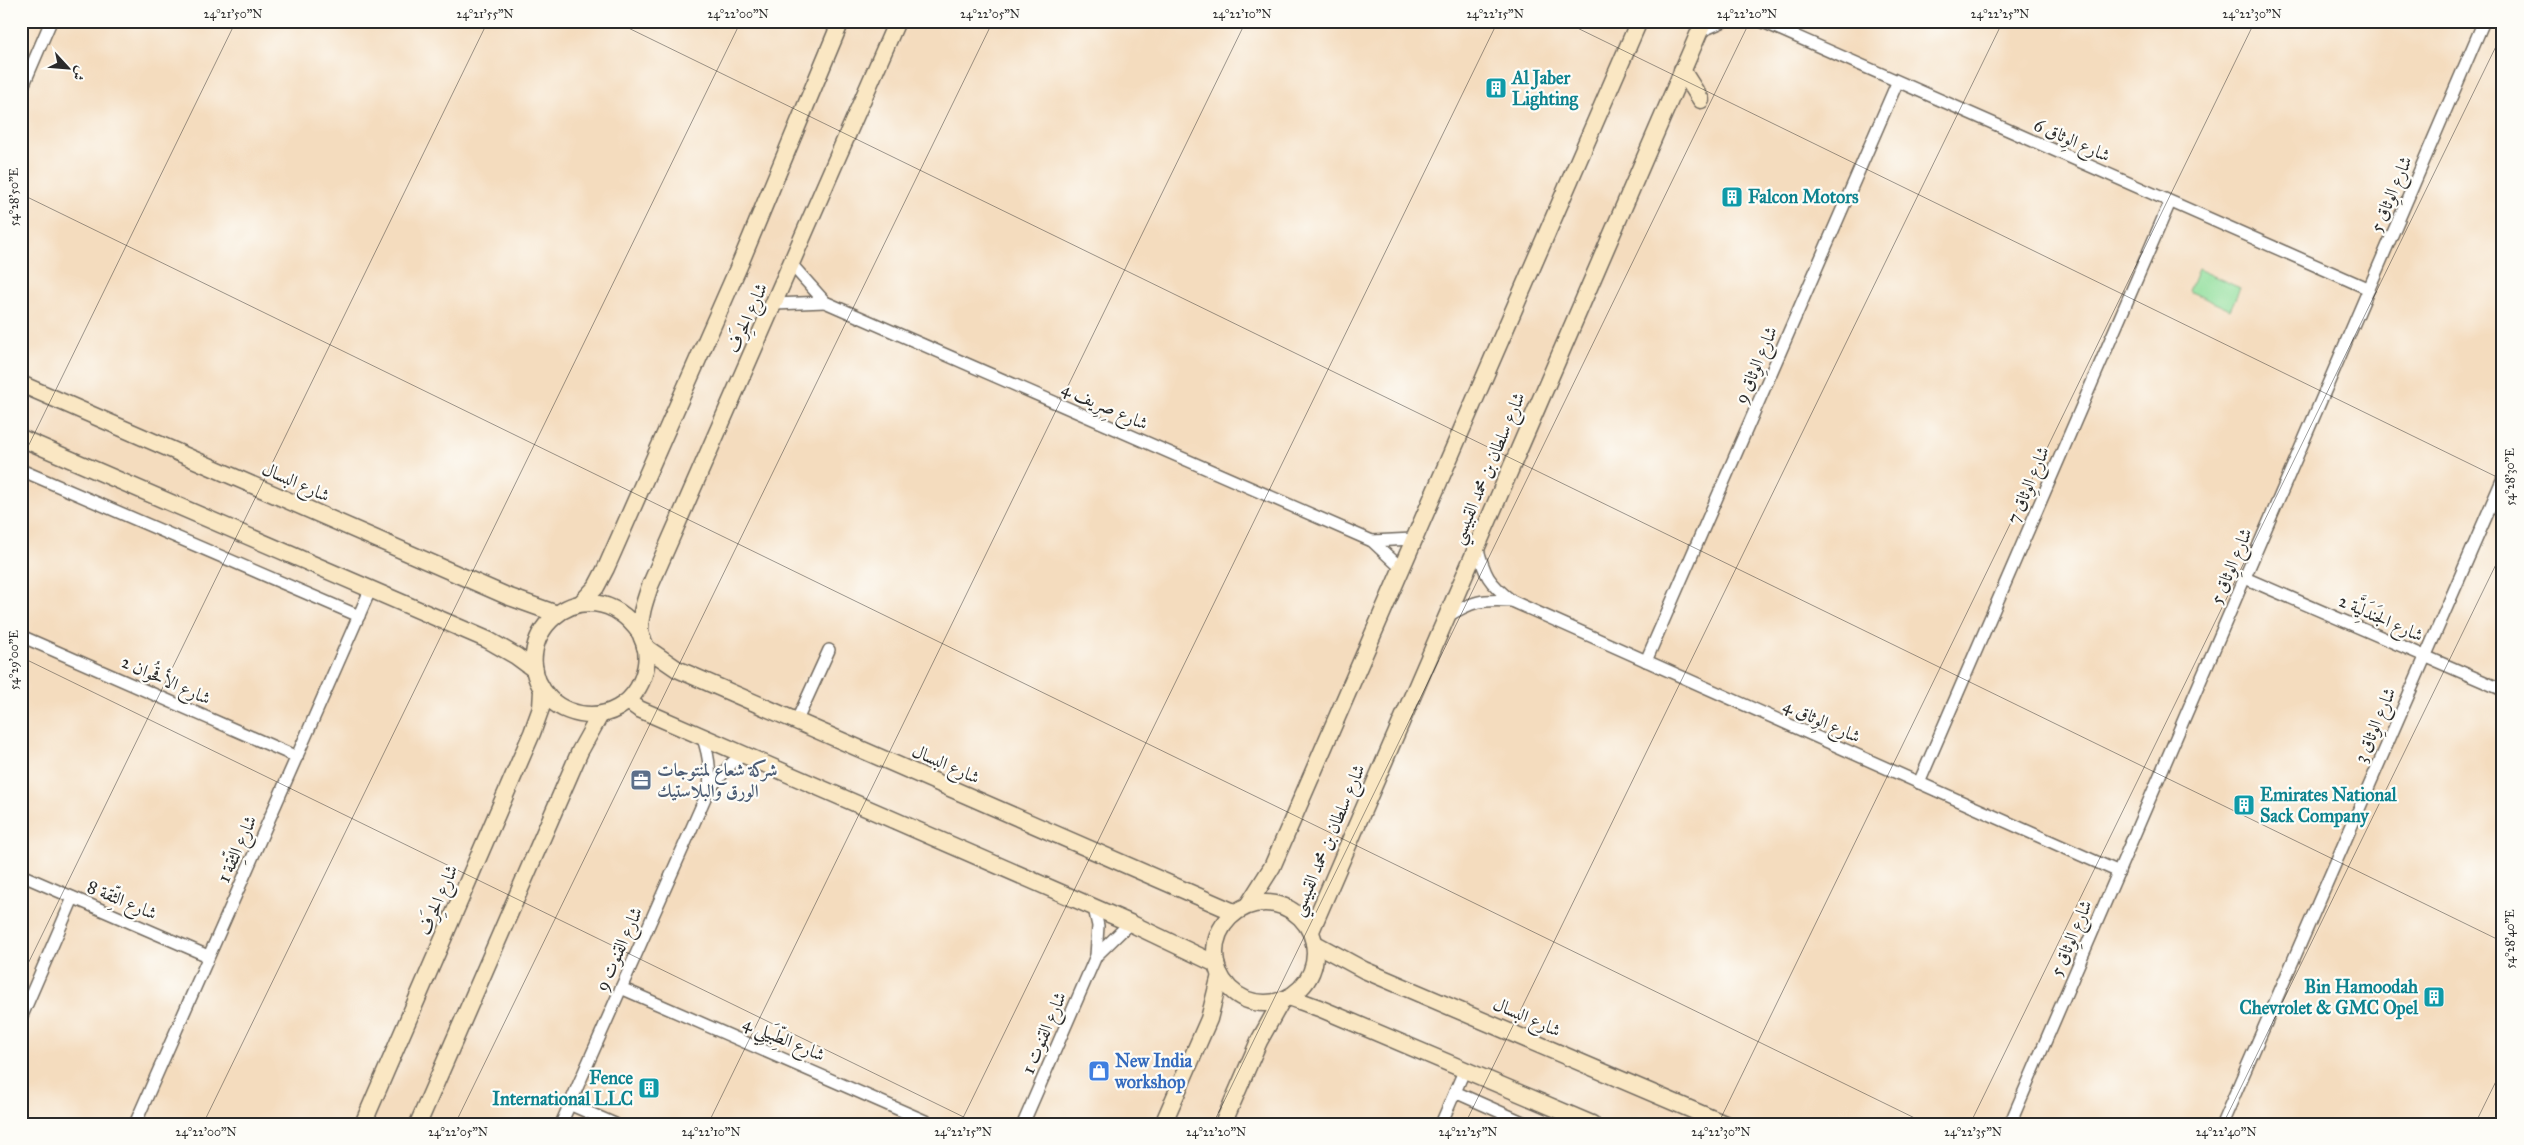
<svg xmlns="http://www.w3.org/2000/svg" width="2524" height="1145" viewBox="0 0 2524 1145" font-family="'IM FELL Great Primer',Amiri,serif">
<rect width="100%" height="100%" fill="#fdfcf7"/>
<filter id="ink" filterUnits="userSpaceOnUse"><feTurbulence type="fractalNoise" baseFrequency=".02" numOctaves="2"/><feDisplacementMap in="SourceGraphic" scale="10" xChannelSelector="R" yChannelSelector="G"/><feConvolveMatrix kernelMatrix="1 2 1 2 8 2 1 2 1" color-interpolation-filters="sRGB"/></filter>
<filter id="wash" filterUnits="userSpaceOnUse"><feTurbulence type="fractalNoise" baseFrequency=".0096" numOctaves="4" result="noise"/><feDisplacementMap in="SourceGraphic" scale="20" xChannelSelector="R" yChannelSelector="G"/><feGaussianBlur stdDeviation="1.12" result="paint"/><feColorMatrix in="noise" values="0 0 0 0 0 0 0 0 0 0 0 0 0 0 0 0 0 1.4 0 .05"/><feComposite in="paint" operator="in"/></filter>
<g filter="url(#wash)">
<rect width="100%" height="100%" fill="#f4dcbe"/>
<polygon fill="#92df9d" stroke="#5e8564" points="2198,269 2240,288 2230,310 2189,291"/>
</g>
<g filter="url(#ink)">
<g fill="none" stroke-linecap="round" stroke-linejoin="round">
<g stroke="#71695e" stroke-width="14">
<g id="street">
<polyline points="1761,21 2369,289"/>
<polyline points="1699,32 1724,21"/>
<polyline points="21,91 51,21"/>
<polyline points="792,265 825,302 1372,541 1401,568"/>
<polyline points="775,304 825,302"/>
<polyline points="21,470 359,616"/>
<polyline points="1372,541 1413,539"/>
<path d="M1477,546C1485,576 1488,582 1512,601L2119,872"/>
<polyline points="2245,578 2503,690"/>
<path d="M1446,617C1473,601 1481,599 1512,601"/>
<polyline points="21,636 297,757"/>
<polyline points="1646,661 1897,83"/>
<polyline points="797,720 829,650"/>
<path d="M702,736C709,754 711,769 709,789"/>
<polyline points="1919,783 2170,202"/>
<polyline points="21,875 208,956"/>
<polyline points="1096,956 1130,923"/>
<polyline points="621,988 932,1124"/>
<polyline points="21,1018 73,898"/>
<polyline points="1455,1092 1527,1124"/>
<polyline points="569,1104 615,1124"/>
<polyline points="135,1124 371,588"/>
<polyline points="561,1124 709,789 732,763 743,755"/>
<polyline points="1023,1124 1096,956 1098,926 1094,908"/>
<polyline points="1441,1124 1465,1069"/>
<polyline points="2010,1124 2484,21"/>
<polyline points="2222,1124 2503,478"/>
</g>
</g>
<g stroke="#71695e" stroke-width="19">
<g id="secondary">
<polyline points="1682,70 1701,100"/>
<polyline points="21,384 507,596 557,614"/>
<polyline points="21,438 488,640 516,656 535,670"/>
<polyline points="581,603 596,587 606,568 739,266 841,21"/>
<path d="M640,633C585,557 497,643 550,699C560,709 576,715 591,715C610,715 628,705 638,688C645,676 649,659 645,645C643,640 640,635 640,630C640,614 645,601 650,586L897,21"/>
<polyline points="645,647 677,669 1234,912"/>
<polyline points="628,701 639,709 1130,923 1216,964"/>
<circle cx="1265" cy="953" r="50"/>
<polyline points="1248,905 1272,867 1639,21"/>
<polyline points="1311,931 1704,21"/>
<polyline points="1314,943 1364,970 1725,1124"/>
<polyline points="1289,997 1319,1008 1592,1124"/>
<polyline points="363,1124 532,733 541,708 542,690"/>
<polyline points="418,1124 580,751 600,715"/>
<polyline points="1163,1124 1209,1019 1220,975"/>
<polyline points="1223,1124 1259,1041 1282,1000"/>
</g>
</g>
<use href="#street" stroke="#fff" stroke-width="11"/>
<use href="#secondary" stroke="#fae7c3" stroke-width="16"/>
</g>
</g>
<path fill="none" stroke="#2b2b2b" stroke-width="1" stroke-opacity="0.45" d="M614,21L2503,942M1563,21L2503,480M21,194L1927,1124M21,461L236,21M21,657L978,1124M21,978L488,21M21,1120L30,1124M203,1124L741,21M455,1124L993,21M708,1124L1246,21M960,1124L1498,21M1213,1124L1750,21M1465,1124L2003,21M1718,1124L2255,21M1970,1124L2503,32M2223,1124L2503,550M2475,1124L2503,1067"/>
<defs>
<g id="building-square" transform="scale(1.125)"><rect x="-9" y="-9" width="18" height="18" rx="4" fill="#0f9aa8" stroke="#fdfcf7"/><path d="M-4-6H4V6H1V3H-1V6H-4ZM-2.5-4.3h1.7v1.8h-1.7ZM.8-4.3h1.7v1.8H.8ZM-2.5-1h1.7V.8h-1.7ZM.8-1h1.7V.8H.8Z" fill="#fff"/></g>
<g id="office-square" transform="scale(1.125)"><rect x="-9" y="-9" width="18" height="18" rx="4" fill="#5c6f8a" stroke="#fdfcf7"/><path d="M-6-3h4V-5.5h4V-3h4V5H-6ZM-1-4.5V-3h2v-1.5ZM-6 0V1H6V0Z" fill="#fff"/></g>
<g id="shop-square" transform="scale(1.125)"><rect x="-9" y="-9" width="18" height="18" rx="4" fill="#3f7fe0" stroke="#fdfcf7"/><path d="M-5-2.5h2.3a2.7 3.5 0 0 1 5.4 0H5L5.5 6h-11ZM-1.5-2.5h3a1.5 2.3 0 0 0-3 0Z" fill="#fff"/></g>
</defs>
<g fill-rule="evenodd">
<use href="#building-square" x="1496" y="88"/>
<use href="#building-square" x="1732" y="197"/>
<use href="#office-square" x="641" y="780"/>
<use href="#building-square" x="2244" y="805"/>
<use href="#building-square" x="2434" y="997"/>
<use href="#shop-square" x="1099" y="1071"/>
<use href="#building-square" x="649" y="1088"/>
</g>
<g text-anchor="middle" stroke-width="4.5" stroke-linejoin="round" paint-order="stroke">
<g font-size="18" font-weight="bold" fill="#0d838f" stroke="#fdfcf7" text-anchor="start">
<text x="1512" y="84">Al Jaber<tspan x="1512" dy="21">Lighting</tspan></text>
<text x="1748" y="203">Falcon Motors</text>
<text x="2260" y="801">Emirates National<tspan x="2260" dy="21">Sack Company</tspan></text>
<text x="2418" y="993" text-anchor="end">Bin Hamoodah<tspan x="2418" dy="21">Chevrolet &amp; GMC Opel</tspan></text>
<text x="633" y="1084" text-anchor="end">Fence<tspan x="633" dy="21">International LLC</tspan></text>
</g>
<g font-size="18" fill="#2b2b2b" stroke="#fdfcf7">
<text transform="translate(2072 140) rotate(24)" y="6">شارع الوِثاق 6</text>
<text transform="translate(2391 194) rotate(-67)" y="6">شارع الوِثاق 5</text>
<text transform="translate(747 318) rotate(-66)" y="6">شارع الحِرَف</text>
<text transform="translate(1756 365) rotate(-67)" y="6">شارع الوِثاق 9</text>
<text transform="translate(1105 406) rotate(24)" y="6">شارع صِرِيف 4</text>
<text transform="translate(1488 468) rotate(-67)" y="6">شارع سلطان بن محمد القبيسي</text>
<text transform="translate(296 482) rotate(24)" y="6">شارع البسال</text>
<text transform="translate(2028 485) rotate(-67)" y="6">شارع الوِثاق 7</text>
<text transform="translate(2231 566) rotate(-67)" y="6">شارع الوِثاق 5</text>
<text transform="translate(2381 618) rotate(24)" y="6">شارع الجَندَلِيَّة 2</text>
<text transform="translate(166 680) rotate(24)" y="6">شارع الأقحُوان 2</text>
<text transform="translate(1822 721) rotate(24)" y="6">شارع الوِثاق 4</text>
<text transform="translate(2375 725) rotate(-67)" y="6">شارع الوِثاق 3</text>
<text transform="translate(946 764) rotate(24)" y="6">شارع البسال</text>
<text transform="translate(1328 840) rotate(-67)" y="6">شارع سلطان بن محمد القبيسي</text>
<text transform="translate(237 849) rotate(-66)" y="6">شارع الثِّقة 1</text>
<text transform="translate(122 900) rotate(23)" y="6">شارع الثِّقة 8</text>
<text transform="translate(438 900) rotate(-67)" y="6">شارع الحِرَف</text>
<text transform="translate(2071 938) rotate(-67)" y="6">شارع الوِثاق 5</text>
<text transform="translate(619 949) rotate(-66)" y="6">شارع القنوت 9</text>
<text transform="translate(1527 1017) rotate(24)" y="6">شارع البسال</text>
<text transform="translate(1044 1033) rotate(-67)" y="6">شارع القنوت 1</text>
<text transform="translate(784 1039) rotate(23)" y="6">شارع الطِّبَيلِي 4</text>
</g>
<g font-size="18" font-weight="bold" fill="#4e5e75" stroke="#fdfcf7" text-anchor="start">
<text x="657" y="776">شركة شعاع لمنتوجات<tspan x="657" dy="21">الورق والبلاستيك</tspan></text>
</g>
<g font-size="18" font-weight="bold" fill="#366cbe" stroke="#fdfcf7" text-anchor="start">
<text x="1115" y="1067">New India<tspan x="1115" dy="21">workshop</tspan></text>
</g>
</g>
<rect width="2524" height="1145" fill="none" stroke="#fdfcf7" stroke-width="55"/>
<g transform="translate(68 68) rotate(116)" stroke="#fdfcf7" stroke-width="4" paint-order="stroke">
<path d="M0-4L9 19L0 12L-9 19Z" fill="#2b2b2b"/>
<text y="-8" font-size="14" font-weight="bold" text-anchor="middle" fill="#2b2b2b">ش</text>
</g>
<rect x="28" y="28" width="2468" height="1090" fill="none" stroke="#2b2b2b" stroke-width="2"/>
<g font-size="12" text-anchor="middle" fill="#2b2b2b">
<text x="233" y="18">24°21'50"N</text>
<text x="485" y="18">24°21'55"N</text>
<text x="738" y="18">24°22'00"N</text>
<text x="990" y="18">24°22'05"N</text>
<text x="1242" y="18">24°22'10"N</text>
<text x="1495" y="18">24°22'15"N</text>
<text x="1747" y="18">24°22'20"N</text>
<text x="2000" y="18">24°22'25"N</text>
<text x="2252" y="18">24°22'30"N</text>
<text transform="translate(14 197) rotate(-90)" y="4">54°28'50"E</text>
<text transform="translate(2510 477) rotate(-90)" y="4">54°28'30"E</text>
<text transform="translate(14 660) rotate(-90)" y="4">54°29'00"E</text>
<text transform="translate(2510 939) rotate(-90)" y="4">54°28'40"E</text>
<text x="206" y="1136">24°22'00"N</text>
<text x="458" y="1136">24°22'05"N</text>
<text x="711" y="1136">24°22'10"N</text>
<text x="963" y="1136">24°22'15"N</text>
<text x="1216" y="1136">24°22'20"N</text>
<text x="1468" y="1136">24°22'25"N</text>
<text x="1721" y="1136">24°22'30"N</text>
<text x="1973" y="1136">24°22'35"N</text>
<text x="2226" y="1136">24°22'40"N</text>
</g>
</svg>
